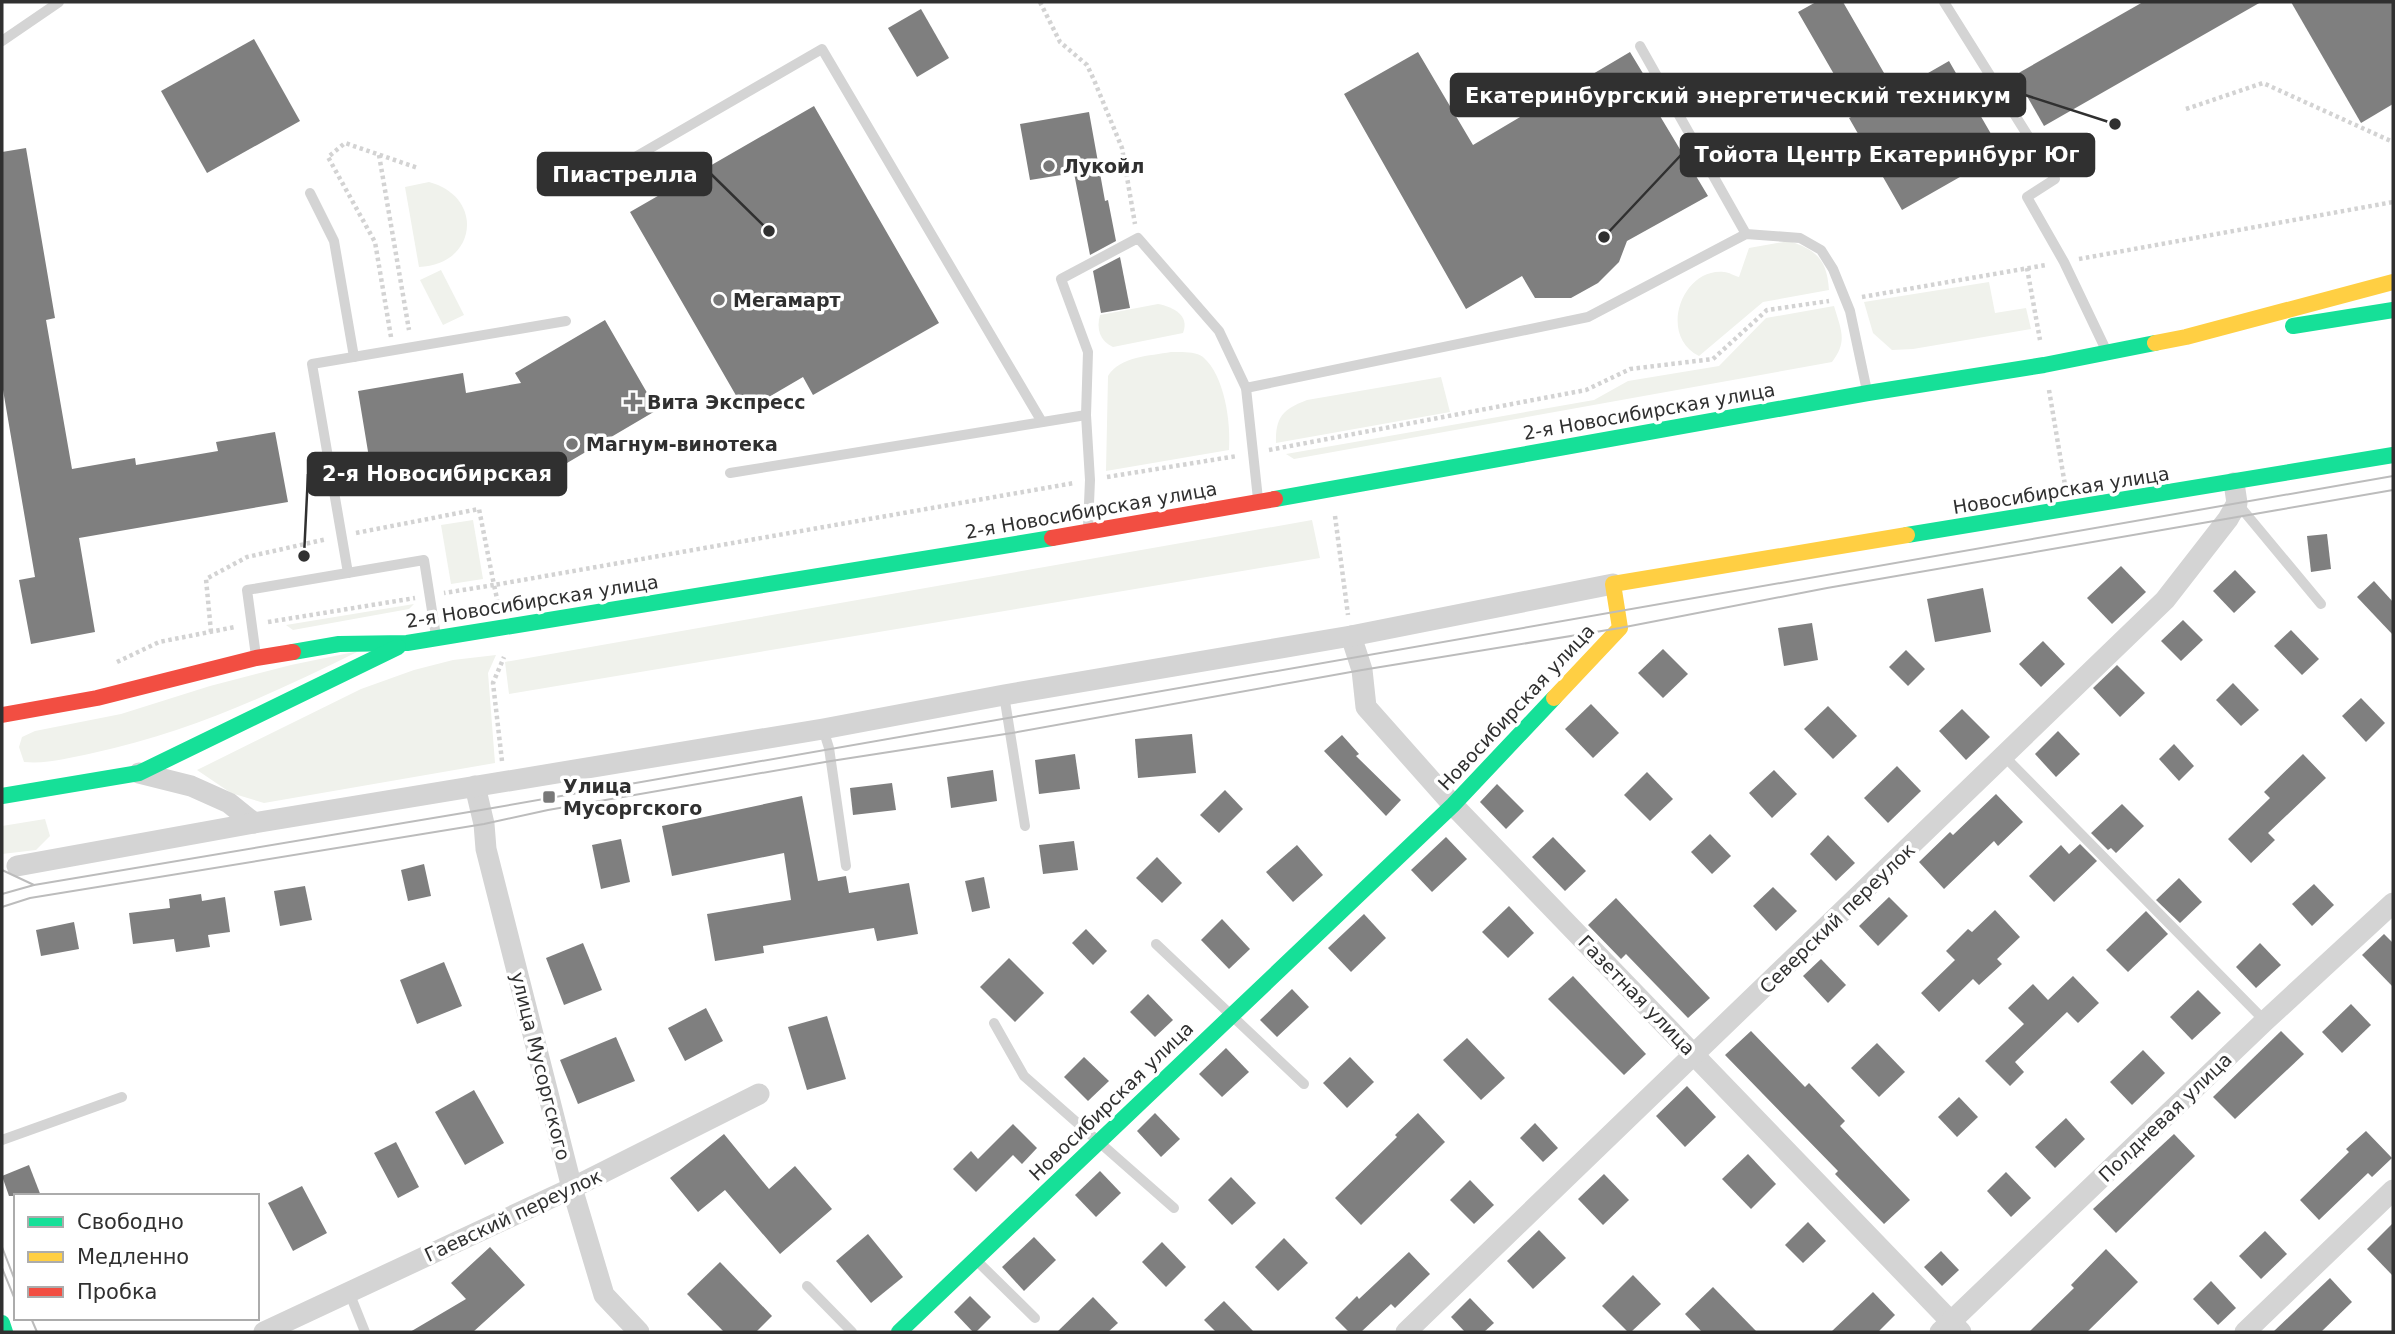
<svg xmlns="http://www.w3.org/2000/svg" width="2395" height="1334" viewBox="0 0 2395 1334" font-family="'DejaVu Sans',sans-serif">
<rect width="100%" height="100%" fill="#fff"/>
<g fill="#f0f2ec">
<path d="M429,182C485,197 477,265 419,267L405,187Z"/>
<path d="M1789,241C1817,250 1827,260 1829,290L1763,302L1699,356C1657,335 1683,267 1724,272C1729,272 1734,276 1739,277L1749,248Z"/>
<polygon points="441,270 464,315 443,325 420,280"/>
<polygon points="1989,282 1995,313 2026,308 2031,329 1913,349 1892,350 1873,333 1864,302"/>
<path d="M1158,304C1173,307 1190,315 1183,333L1113,347C1100,341 1096,329 1100,315Z"/>
<path d="M1834,306C1841,330 1848,341 1832,362L1294,459L1286,454L1594,400L1628,381L1719,366L1766,318Z"/>
<path d="M1171,352C1181,352 1195,351 1203,357C1225,376 1231,423 1229,450L1106,471L1108,376C1120,356 1150,356 1171,352Z"/>
<path d="M1441,377L1450,412L1276,443C1275,416 1284,409 1307,400Z"/>
<polygon points="473,520 483,579 451,584 441,525"/>
<polygon points="1312,520 1320,558 509,694 505,662"/>
<polygon points="414,604 409,609 293,630 286,625"/>
<path d="M359,651C272,694 188,733 93,753C69,758 48,764 24,762L19,747L22,737L35,731L121,714L210,686L291,665Z"/>
<polygon points="496,655 488,673 495,763 264,803 231,793 197,770 361,689 414,670 453,660"/>
<polygon points="45,819 50,836 36,850 2,854 2,826"/>
</g>
<g fill="#7f7f7f">
<polygon points="1816,2 1843,2 1895,92 1949,61 2002,153 1902,210 1849,118 1857,114 1798,12"/>
<polygon points="2143,2 2261,2 2044,126 2015,75"/>
<polygon points="2291,2 2393,2 2393,104 2361,123"/>
<polygon points="921,9 949,58 917,77 888,28"/>
<polygon points="254,39 300,121 207,173 161,91"/>
<polygon points="1418,52 1473,145 1630,52 1667,113 1660,116 1708,196 1627,241 1619,262 1598,283 1571,298 1535,298 1522,276 1466,309 1344,94"/>
<polygon points="814,106 939,323 813,395 803,377 745,411 630,212"/>
<polygon points="1089,112 1105,201 1108,200 1116,241 1090,255 1074,173 1030,180 1020,124"/>
<polygon points="26,148 55,318 46,320 72,469 135,458 136,465 218,451 216,442 275,432 288,502 79,538 95,632 31,644 19,580 35,577 2,384 2,152"/>
<polygon points="1120,257 1130,308 1101,313 1093,271"/>
<polygon points="605,320 657,410 567,463 564,457 480,471 480,476 375,494 358,391 463,373 466,393 521,383 515,373"/>
<polygon points="2327,534 2331,569 2311,572 2307,536"/>
<polygon points="2121,566 2146,592 2112,624 2087,598"/>
<polygon points="2235,570 2256,592 2234,613 2213,591"/>
<polygon points="2374,581 2393,602 2393,635 2357,597"/>
<polygon points="1983,588 1991,632 1935,642 1927,599"/>
<polygon points="2183,620 2203,640 2181,661 2161,641"/>
<polygon points="1812,623 1818,660 1784,666 1778,628"/>
<polygon points="2291,630 2319,659 2302,675 2274,646"/>
<polygon points="2043,641 2065,664 2041,687 2019,664"/>
<polygon points="1663,649 1688,674 1663,698 1638,673"/>
<polygon points="1906,650 1925,669 1908,686 1889,667"/>
<polygon points="2117,665 2145,693 2120,717 2093,688"/>
<polygon points="2233,683 2259,710 2241,726 2216,700"/>
<polygon points="2361,698 2385,723 2366,742 2342,716"/>
<polygon points="1591,704 1619,733 1593,758 1565,729"/>
<polygon points="1828,706 1857,736 1833,759 1804,729"/>
<polygon points="1962,709 1990,737 1966,760 1939,731"/>
<polygon points="2058,731 2080,754 2056,777 2035,754"/>
<polygon points="1192,734 1196,773 1138,778 1135,739"/>
<polygon points="1342,735 1359,754 1356,756 1401,800 1386,816 1324,751"/>
<polygon points="2174,744 2194,766 2179,781 2159,759"/>
<polygon points="1075,754 1080,789 1039,794 1035,760"/>
<polygon points="2303,754 2326,778 2268,833 2275,840 2251,863 2228,839 2270,798 2264,792"/>
<polygon points="1897,766 1921,791 1888,823 1864,798"/>
<polygon points="993,770 997,801 951,808 947,777"/>
<polygon points="1774,770 1797,794 1772,818 1749,793"/>
<polygon points="1647,772 1673,799 1650,821 1624,795"/>
<polygon points="892,783 896,810 853,815 850,788"/>
<polygon points="1497,784 1524,811 1506,829 1480,802"/>
<polygon points="1225,790 1243,809 1219,833 1200,815"/>
<polygon points="1996,794 2023,822 1998,846 1994,841 1944,889 1919,862 1950,832 1953,835"/>
<polygon points="802,796 818,881 846,876 849,893 909,883 918,934 877,941 874,928 763,946 764,953 715,961 707,914 791,900 784,853 672,876 662,826"/>
<polygon points="2122,804 2144,826 2116,853 2111,848 2108,850 2091,833"/>
<polygon points="1710,834 1731,856 1712,874 1691,852"/>
<polygon points="1828,835 1855,863 1836,881 1810,854"/>
<polygon points="1446,837 1467,859 1432,892 1411,870"/>
<polygon points="1553,837 1586,871 1565,891 1532,857"/>
<polygon points="621,839 630,882 601,889 592,845"/>
<polygon points="1074,841 1078,870 1043,874 1039,845"/>
<polygon points="2080,844 2097,861 2054,902 2029,876 2061,845 2069,854"/>
<polygon points="1297,845 1323,875 1293,902 1266,872"/>
<polygon points="1157,857 1182,883 1162,903 1136,878"/>
<polygon points="424,864 431,896 408,901 401,870"/>
<polygon points="984,877 990,908 972,912 965,881"/>
<polygon points="2179,878 2202,902 2180,923 2156,900"/>
<polygon points="2314,884 2334,905 2312,926 2292,904"/>
<polygon points="305,886 312,920 280,926 274,891"/>
<polygon points="1773,887 1797,911 1776,931 1753,906"/>
<polygon points="201,894 202,901 225,897 230,932 208,935 210,947 176,952 174,939 133,944 129,913 170,908 169,899"/>
<polygon points="1889,897 1908,916 1878,946 1859,926"/>
<polygon points="1616,898 1710,998 1688,1018 1626,954 1621,959 1588,925"/>
<polygon points="1509,906 1534,933 1508,958 1482,932"/>
<polygon points="1995,910 2020,937 1997,959 2002,964 1979,985 1973,979 1939,1012 1921,993 1955,960 1946,951 1968,929 1972,932"/>
<polygon points="2146,911 2168,934 2128,972 2106,950"/>
<polygon points="1364,914 1386,938 1351,972 1328,948"/>
<polygon points="1222,919 1250,949 1229,969 1201,940"/>
<polygon points="74,922 79,949 41,956 36,930"/>
<polygon points="1086,929 1107,951 1093,965 1072,943"/>
<polygon points="2384,934 2393,943 2393,987 2362,955"/>
<polygon points="583,943 602,990 564,1005 546,958"/>
<polygon points="2260,943 2281,965 2256,988 2236,967"/>
<polygon points="1009,958 1044,993 1015,1022 980,987"/>
<polygon points="1821,959 1846,985 1828,1003 1803,976"/>
<polygon points="444,962 462,1006 417,1024 400,980"/>
<polygon points="1573,976 1646,1054 1624,1075 1548,999"/>
<polygon points="2073,976 2099,1003 2078,1023 2067,1012 2015,1062 2024,1072 2010,1086 1985,1061 2024,1024 2008,1008 2033,984 2048,1000"/>
<polygon points="1292,989 1309,1007 1277,1037 1260,1020"/>
<polygon points="2198,990 2221,1013 2192,1040 2170,1017"/>
<polygon points="1148,994 1173,1020 1155,1037 1130,1012"/>
<polygon points="2351,1004 2371,1025 2342,1053 2322,1032"/>
<polygon points="706,1008 723,1041 685,1061 668,1028"/>
<polygon points="827,1016 846,1079 807,1090 788,1027"/>
<polygon points="1751,1031 1805,1087 1809,1083 1845,1121 1840,1126 1910,1200 1884,1224 1835,1174 1838,1171 1725,1055"/>
<polygon points="2281,1031 2304,1054 2235,1119 2213,1097"/>
<polygon points="616,1037 635,1081 578,1104 560,1060"/>
<polygon points="1467,1038 1505,1078 1481,1100 1443,1060"/>
<polygon points="1877,1043 1905,1072 1879,1097 1851,1068"/>
<polygon points="1226,1048 1249,1072 1222,1097 1199,1074"/>
<polygon points="2143,1050 2165,1073 2132,1105 2110,1082"/>
<polygon points="1084,1057 1109,1081 1088,1101 1064,1077"/>
<polygon points="1350,1057 1374,1082 1347,1108 1323,1083"/>
<polygon points="1687,1086 1716,1117 1685,1147 1656,1116"/>
<polygon points="474,1090 504,1143 465,1165 435,1112"/>
<polygon points="1959,1097 1978,1117 1957,1137 1938,1117"/>
<polygon points="1155,1113 1180,1139 1161,1157 1137,1131"/>
<polygon points="1418,1113 1445,1142 1361,1225 1335,1198 1397,1137 1395,1135"/>
<polygon points="2066,1118 2085,1139 2055,1168 2035,1147"/>
<polygon points="1535,1123 1558,1148 1543,1162 1520,1138"/>
<polygon points="1013,1124 1037,1148 1022,1164 1013,1155 976,1192 953,1169 971,1151 978,1159"/>
<polygon points="2366,1131 2392,1158 2372,1177 2368,1173 2319,1220 2300,1200 2349,1152 2346,1149"/>
<polygon points="724,1134 769,1189 795,1166 832,1209 780,1254 725,1190 698,1212 670,1178"/>
<polygon points="2174,1134 2195,1156 2116,1233 2093,1209"/>
<polygon points="396,1142 419,1187 398,1198 374,1153"/>
<polygon points="1748,1154 1776,1184 1751,1209 1722,1179"/>
<polygon points="29,1165 41,1196 9,1196 2,1176"/>
<polygon points="1100,1171 1121,1193 1096,1217 1075,1195"/>
<polygon points="2006,1172 2031,1198 2011,1217 1987,1191"/>
<polygon points="1604,1174 1629,1200 1603,1225 1578,1199"/>
<polygon points="1231,1177 1256,1203 1232,1225 1208,1200"/>
<polygon points="1470,1180 1494,1205 1474,1224 1450,1200"/>
<polygon points="302,1186 327,1233 293,1251 268,1203"/>
<polygon points="1808,1222 1826,1241 1803,1263 1785,1245"/>
<polygon points="2393,1223 2393,1276 2367,1249"/>
<polygon points="1539,1230 1566,1258 1533,1289 1507,1261"/>
<polygon points="2265,1231 2287,1254 2261,1279 2239,1256"/>
<polygon points="868,1234 903,1277 871,1303 836,1261"/>
<polygon points="1034,1237 1056,1260 1024,1291 1002,1267"/>
<polygon points="1284,1238 1308,1263 1278,1291 1255,1267"/>
<polygon points="1162,1242 1186,1267 1166,1287 1142,1262"/>
<polygon points="490,1247 525,1285 473,1332 410,1332 466,1299 451,1283"/>
<polygon points="2106,1249 2138,1282 2087,1332 2029,1332 2074,1288 2071,1285"/>
<polygon points="1941,1251 1959,1270 1942,1286 1924,1267"/>
<polygon points="1409,1252 1430,1274 1395,1308 1391,1304 1361,1332 1349,1332 1335,1318 1357,1296 1359,1299"/>
<polygon points="720,1262 772,1316 756,1332 724,1332 687,1294"/>
<polygon points="1633,1275 1661,1304 1631,1332 1628,1332 1602,1306"/>
<polygon points="2330,1278 2352,1302 2321,1332 2273,1332"/>
<polygon points="2211,1281 2236,1308 2218,1325 2193,1299"/>
<polygon points="1713,1287 1757,1332 1702,1332 1685,1314"/>
<polygon points="1873,1292 1895,1315 1878,1332 1831,1332"/>
<polygon points="970,1296 991,1317 976,1332 973,1332 954,1312"/>
<polygon points="1093,1297 1118,1323 1108,1332 1057,1332"/>
<polygon points="1470,1298 1494,1323 1484,1332 1465,1332 1451,1317"/>
<polygon points="1224,1301 1254,1332 1216,1332 1204,1320"/>
</g>
<g fill="none" stroke-linecap="round" stroke-linejoin="round">
<g stroke="#d3d3d3" stroke-width="4.5" stroke-dasharray="3.5 3.5" stroke-linecap="butt">
<polyline points="1040,2 1060,42 1087,65 1094,80 1122,148 1135,224"/>
<polyline points="2186,109 2263,83 2393,142"/>
<polyline points="379,155 409,330"/>
<polyline points="2079,259 2393,202"/>
<polyline points="2027,268 2040,340"/>
<polyline points="1862,297 2046,265"/>
<polyline points="391,337 375,242 328,157 345,143 418,168"/>
<polyline points="2049,390 2065,485"/>
<polyline points="1269,450 1586,390 1630,369 1713,359 1767,310 1829,301"/>
<polyline points="1107,477 1237,456"/>
<polyline points="1335,516 1348,615"/>
<polyline points="356,533 479,509 494,585 444,593"/>
<polyline points="498,603 494,585 1074,483"/>
<polyline points="268,622 415,598"/>
<polyline points="211,632 206,579 247,557 327,539"/>
<polyline points="117,662 159,642 235,627"/>
<polyline points="502,761 493,683 504,657"/>
</g>
<g stroke="#d4d4d4" stroke-width="10">
<polyline points="1944,2 2055,179 2027,197 2064,262 2106,350"/>
<polyline points="2,41 59,2"/>
<polyline points="1640,46 1746,234"/>
<polyline points="630,160 822,49 1042,422"/>
<polyline points="310,193 334,241 354,357"/>
<polyline points="1246,388 1588,317 1746,234 1800,238 1821,250 1833,269 1850,311 1867,391"/>
<polyline points="730,473 1086,415"/>
<polyline points="2237,503 2321,604"/>
<polyline points="1088,527 1090,480 1086,415 1088,352 1061,279 1138,238 1219,331 1246,388 1258,499"/>
<polyline points="348,573 312,364 566,321"/>
<polyline points="256,656 247,590 424,560 436,636"/>
<polyline points="1004,695 1025,826"/>
<polyline points="823,729 829,748 846,866"/>
<polyline points="2004,756 2265,1021"/>
<polyline points="1156,944 1304,1084"/>
<polyline points="994,1023 1024,1076 1174,1208"/>
<polyline points="2,1140 122,1097"/>
<polyline points="977,1261 1035,1318"/>
<polyline points="807,1286 852,1332"/>
<polyline points="349,1292 365,1332"/>
</g>
<g stroke="#d4d4d4" stroke-width="21">
<polyline points="1351,636 1362,670 1366,707 1453,805 1961,1332"/>
<polyline points="139,773 191,786 229,803 254,823"/>
<polyline points="475,786 484,824 486,849 572,1188 604,1295 639,1332"/>
<polyline points="17,866 254,823 823,729 1004,695 1351,636 1613,584"/>
<polyline points="264,1332 572,1188 759,1094"/>
<polyline points="1406,1332 2165,600 2228,519 2237,503 2234,483"/>
<polyline points="1940,1332 2265,1021 2393,903"/>
<polyline points="2245,1332 2393,1190"/>
</g>
<g stroke="#16e098" stroke-width="16">
<polyline points="2293,326 2393,310"/>
<polyline points="1275,499 1868,393 2044,365 2155,343"/>
<polyline points="1907,535 2393,455"/>
<polyline points="293,652 339,644 407,643 1052,538"/>
<polyline points="2,796 139,773 398,647"/>
<polyline points="2,1323 5,1332"/>
<polyline points="899,1332 1453,805 1554,698"/>
</g>
<g stroke="#ffcf43" stroke-width="16">
<polyline points="2155,343 2186,337 2393,282"/>
<polyline points="1554,698 1620,628 1613,584 1907,535"/>
</g>
<g stroke="#f24e42" stroke-width="16">
<polyline points="1052,538 1275,499"/>
<polyline points="2,715 97,698 256,658 293,652"/>
</g>
<g stroke="#bcbcbc" stroke-width="2">
<polyline points="2,870 34,885"/>
<polyline points="2,894 34,885 481,810 2393,476"/>
<polyline points="2,907 30,898 484,824 548,810 831,761 1012,733 1362,670 1620,628 1827,588 2393,490"/>
<polyline points="2,1247 14,1278"/>
<polyline points="2,1268 16,1302"/>
<polyline points="31,1318 37,1332"/>
</g>
</g>
<g fill="#787878" stroke="#fff" stroke-width="2.5">
<circle cx="1049" cy="166" r="7"/>
<circle cx="719" cy="300" r="7"/>
<path d="M629.5 391.5h7v7h7v7h-7v7h-7v-7h-7v-7h7z"/>
<circle cx="572" cy="444" r="7"/>
<rect x="542" y="790" width="14" height="14" rx="3.5"/>
</g>
<g text-anchor="middle" stroke-width="7" stroke-linejoin="round" paint-order="stroke">
<g font-size="19" font-weight="bold" fill="#303030" stroke="#fff" text-anchor="start">
<text x="1063" y="173">Лукойл</text>
<text x="733" y="307">Мегамарт</text>
<text x="647" y="409">Вита Экспресс</text>
<text x="586" y="451">Магнум-винотека</text>
<text x="563" y="793">Улица<tspan x="563" dy="22">Мусоргского</tspan></text>
</g>
<g font-size="19" fill="#303030" stroke="#fff">
<text transform="translate(1649 411) rotate(-10)" y="7">2-я Новосибирская улица</text>
<text transform="translate(2061 490) rotate(-9)" y="7">Новосибирская улица</text>
<text transform="translate(1091 510) rotate(-10)" y="7">2-я Новосибирская улица</text>
<text transform="translate(532 601) rotate(-9)" y="7">2-я Новосибирская улица</text>
<text transform="translate(1516 707) rotate(-47)" y="7">Новосибирская улица</text>
<text transform="translate(1837 918) rotate(-44)" y="7">Северский переулок</text>
<text transform="translate(1637 995) rotate(46)" y="7">Газетная улица</text>
<text transform="translate(541 1066) rotate(76)" y="7">улица Мусоргского</text>
<text transform="translate(1111 1101) rotate(-44)" y="7">Новосибирская улица</text>
<text transform="translate(2165 1117) rotate(-44)" y="7">Полдневая улица</text>
<text transform="translate(513 1215) rotate(-25)" y="7">Гаевский переулок</text>
</g>
</g>
<path fill="none" stroke="#303030" stroke-width="2.5" d="M2115 124L2025 95M1604 237L1681 155M769 231L711 174M304 556L308 474"/>
<g fill="#303030" stroke="#fff" stroke-width="2.5">
<circle cx="2115" cy="124" r="7"/>
<circle cx="1604" cy="237" r="7"/>
<circle cx="769" cy="231" r="7"/>
<circle cx="304" cy="556" r="7"/>
</g>
<g fill="#303030" stroke="#303030" stroke-width="2.5">
<rect x="1451" y="74" width="574" height="42" rx="7"/>
<rect x="1681" y="134" width="413" height="42" rx="7"/>
<rect x="538" y="153" width="173" height="42" rx="7"/>
<rect x="308" y="453" width="258" height="42" rx="7"/>
</g>
<g font-size="21" text-anchor="middle" font-weight="bold" fill="#fff">
<text x="1738" y="103">Екатеринбургский энергетический техникум</text>
<text x="1887" y="162">Тойота Центр Екатеринбург Юг</text>
<text x="625" y="182">Пиастрелла</text>
<text x="437" y="481">2-я Новосибирская</text>
</g>
<rect width="2395" height="1334" fill="none" stroke="#303030" stroke-width="7"/>
<rect x="14" y="1194" width="245" height="126" fill="#ffffff" stroke="#acacac" stroke-width="2"/>
<rect x="28" y="1217" width="35" height="10" fill="#16e098" stroke="#acacac" stroke-width="2"/>
<text x="77" y="1229" font-size="21" fill="#303030">Свободно</text>
<rect x="28" y="1252" width="35" height="10" fill="#ffcf43" stroke="#acacac" stroke-width="2"/>
<text x="77" y="1264" font-size="21" fill="#303030">Медленно</text>
<rect x="28" y="1287" width="35" height="10" fill="#f24e42" stroke="#acacac" stroke-width="2"/>
<text x="77" y="1299" font-size="21" fill="#303030">Пробка</text>
</svg>
